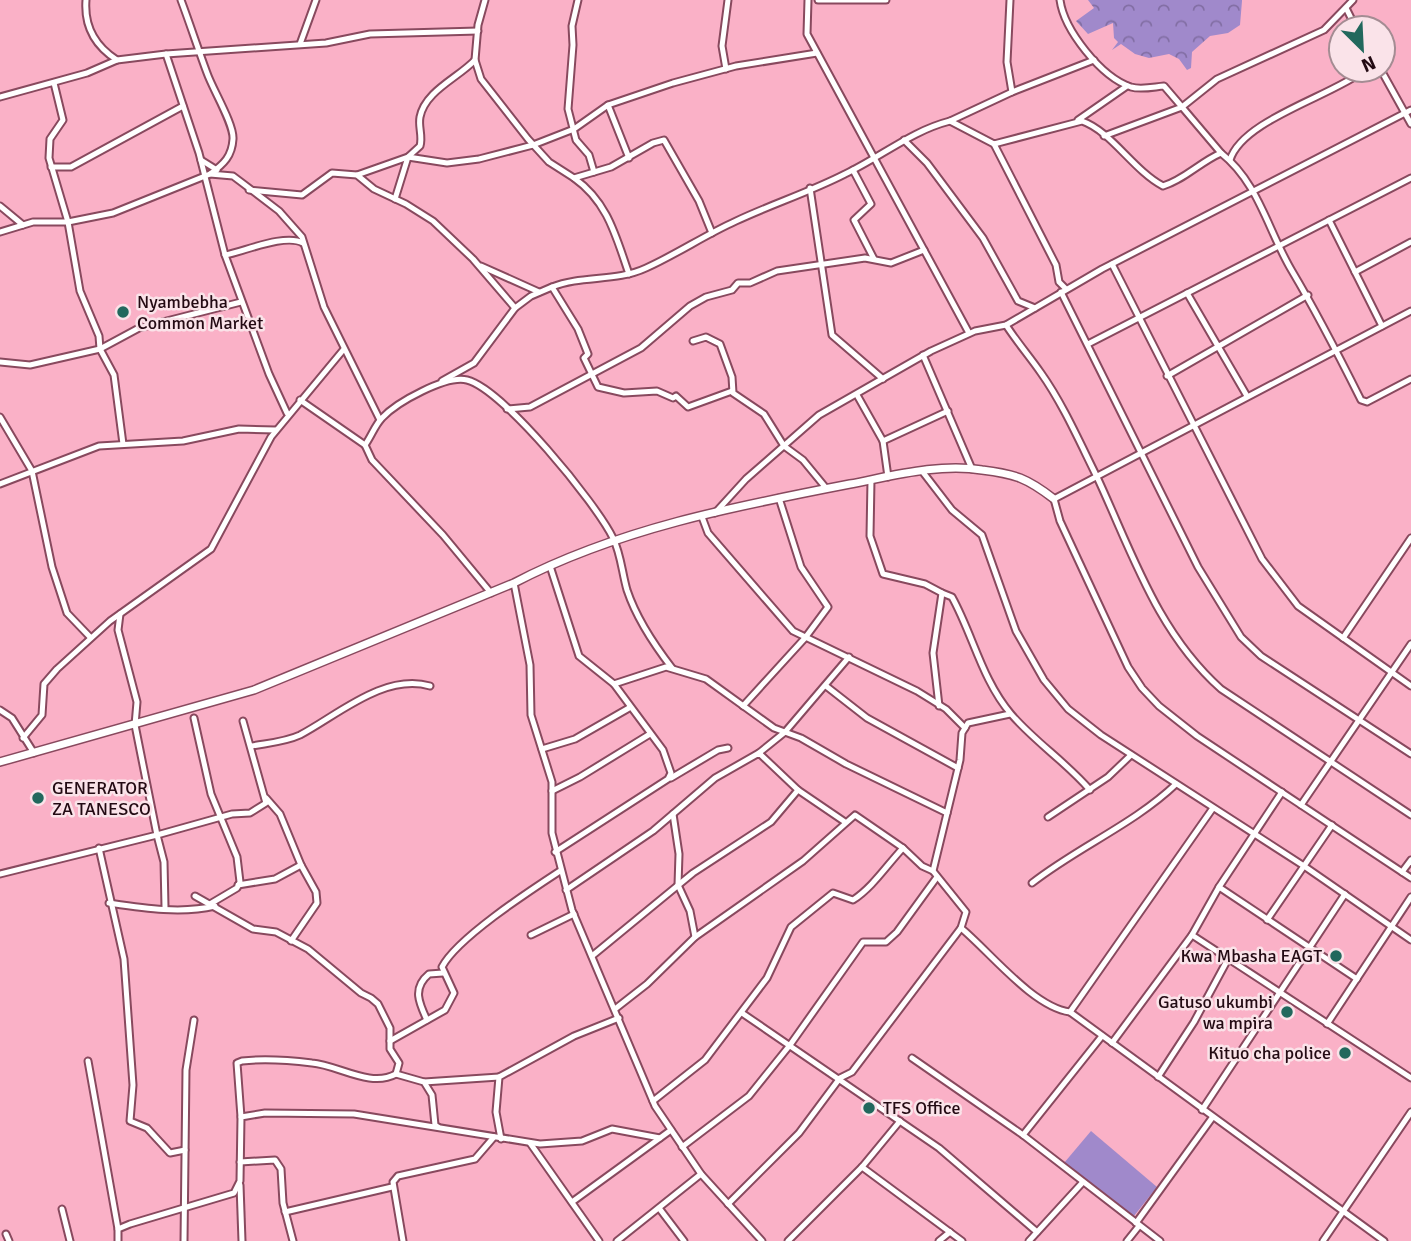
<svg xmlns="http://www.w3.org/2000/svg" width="1411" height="1241" viewBox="0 0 1411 1241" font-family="Signika,sans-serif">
<defs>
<pattern id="forest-crowns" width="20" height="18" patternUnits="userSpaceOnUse" patternTransform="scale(1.75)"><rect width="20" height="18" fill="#a089cb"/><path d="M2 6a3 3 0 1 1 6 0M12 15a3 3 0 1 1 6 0" fill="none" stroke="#826ea4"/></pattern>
</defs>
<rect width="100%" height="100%" fill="#fab1c7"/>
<polygon fill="#a089cb" points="1091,1131 1157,1187 1134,1216 1064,1163"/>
<polygon fill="url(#forest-crowns)" points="1088,0 1242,0 1242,1 1240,25 1228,33 1210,36 1192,52 1191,68 1187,70 1179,59 1169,54 1149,58 1135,54 1121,44 1112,50 1118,42 1114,38 1113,23 1088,34 1076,21 1094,8"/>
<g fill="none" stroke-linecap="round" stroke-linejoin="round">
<g stroke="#88495e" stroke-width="9">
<g id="minor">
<path d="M86,0C84,26 95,46 117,60L166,54L199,153L225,255C243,252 285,233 303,243"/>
<polyline points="485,0 478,25 475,60 481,79 528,139 549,162 574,178 611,167 653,143 664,140 699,201 712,233"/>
<polyline points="578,0 572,26 573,45 568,109 576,140 589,155 594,172"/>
<polyline points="808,0 807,34 969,333"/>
<polyline points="818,0 886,0"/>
<polyline points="1010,0 1007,62 1012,92"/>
<path d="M1060,0C1064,30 1101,77 1131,87C1141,90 1153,87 1164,86L1182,107L1104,136"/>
<polyline points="1346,8 1356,28"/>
<polyline points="300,44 316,0"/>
<polyline points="166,54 326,43 370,34 478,31"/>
<polyline points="726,69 722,46 728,0"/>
<polyline points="1381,70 1411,124"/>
<polyline points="54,83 63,120 50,139 49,158 68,222 80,291 99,336 100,349 114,375 123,444"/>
<polyline points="0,97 87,73 117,60"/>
<polyline points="608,105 629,158"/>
<polyline points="1078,120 1127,86"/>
<polyline points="950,121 1012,92 1094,60"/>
<polyline points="904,140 927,163 983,238 1018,301 1035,308"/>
<polyline points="994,144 1056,265 1059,282 1066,289"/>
<polyline points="1221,153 1182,107 1217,79 1324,30 1353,0"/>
<polyline points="201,160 217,170"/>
<path d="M1230,160C1242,120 1332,96 1365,70"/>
<polyline points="51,167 71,167 183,106"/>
<polyline points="853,170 871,204 854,220 874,259"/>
<polyline points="210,174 233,176 241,182 279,211 302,237 324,307 380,420"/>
<polyline points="357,175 408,157 447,163 479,159 533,145 574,129 608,105 673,83 736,66 817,53"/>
<path d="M574,178C608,202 616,237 629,274"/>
<polyline points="810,188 832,335 883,379"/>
<polyline points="249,190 302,195 332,173 357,175 374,189 406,204 433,221 473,259 515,308 531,296 552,287 578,329 588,354 584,358 598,387 624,393 657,391 673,398 676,396 688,407 732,391"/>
<path d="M395,199L408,157L420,146C423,136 418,127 420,117C425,91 458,78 475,60"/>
<polyline points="0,206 23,225"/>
<polyline points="1329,220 1382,326"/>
<path d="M0,232L33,222H68L113,213L210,174C224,164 232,156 233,139C234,124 213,90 207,73C198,49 190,24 181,0"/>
<polyline points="225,255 269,374 287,413"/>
<polyline points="1112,264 1262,559 1298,606 1411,686"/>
<polyline points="481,266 539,292"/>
<polyline points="1355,272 1411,242"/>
<path d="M552,287C582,275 616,282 646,268C677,254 705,235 736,221C772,204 810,192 845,174C881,157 911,131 950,121L994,144L1082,121C1111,131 1133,170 1163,186C1184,180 1200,162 1221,153C1259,183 1268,231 1292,271C1317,313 1339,356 1361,400L1367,402L1411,379"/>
<polyline points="1061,292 1198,567 1241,637 1261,656 1411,754"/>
<polyline points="1187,293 1247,396"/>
<polyline points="1411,311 1054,499 1060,521 1128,667 1142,688 1159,706 1197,736 1411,878"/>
<path d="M1006,325C1017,342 1030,357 1041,373C1063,404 1080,443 1097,477C1132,552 1157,632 1221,689L1411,815"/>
<polyline points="693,341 706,337 720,344 732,377 733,393 764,414 784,446 803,460 826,488"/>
<polyline points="1088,344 1411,178"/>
<polyline points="923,355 972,469"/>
<polyline points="0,362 30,365 100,349 139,328 241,302"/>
<polyline points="1167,376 1308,295"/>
<polyline points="442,381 474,363 515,308"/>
<polyline points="857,395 883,441"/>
<polyline points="300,400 365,445"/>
<polyline points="507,409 530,407 641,348 690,306 706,297 732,290 738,283 750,283 777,271 865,258 891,263 924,250"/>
<polyline points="0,417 32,471 52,567 67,613 90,637"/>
<polyline points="922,471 952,510 982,535 1016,631 1044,680 1068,709 1101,735 1304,866 1411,940"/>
<polyline points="888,477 883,441 948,411"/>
<polyline points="871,480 870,536 883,574 925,584 942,593 933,653 939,706"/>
<polyline points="0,484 99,446 183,441 239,429 276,430"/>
<polyline points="715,513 746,479 819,415 931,351 975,331 1006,325 1102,269 1411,110"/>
<polyline points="702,517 708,533 793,631 917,691 946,709 965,728"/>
<polyline points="550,566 579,656 614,684 666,667 706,679 774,728 801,738 846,764 947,813"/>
<polyline points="514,583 530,665 531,715 552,782 552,833 572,910 655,1106 701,1174 762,1241"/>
<path d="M491,593L443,535L372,460L365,445C371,437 375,425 382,418C397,402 446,375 467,380C503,389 596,503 613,538C621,554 622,573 627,590C636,617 655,646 672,668"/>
<path d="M942,593L952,597C973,635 982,680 1011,714C1035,742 1066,762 1090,790"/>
<polyline points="1343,638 1411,538"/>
<polyline points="826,686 867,718 958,768"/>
<polyline points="743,706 805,638 828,607 801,567 779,498"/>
<polyline points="0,710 12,718 34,753"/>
<path d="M1010,714L968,723L962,733L960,760L933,871L966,912L961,928C990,952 1033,1007 1070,1012L1384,1241"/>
<polyline points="194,718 211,794 237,857 240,882 237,888 210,904"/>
<polyline points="23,738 42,715 44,684 57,669 110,621 211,549 271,437 344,349"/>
<path d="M252,746C268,743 285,742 300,735C338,715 384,673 430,686"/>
<polyline points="542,749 575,739 629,708"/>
<polyline points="759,753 785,732 849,657"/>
<polyline points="671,778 718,750 728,748"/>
<polyline points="552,791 580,777 650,734"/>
<polyline points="266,798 280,814 301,865 316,892 317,903 291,941"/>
<polyline points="1301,805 1411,644"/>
<polyline points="673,814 679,854 678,885 690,911 695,937"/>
<polyline points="1048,817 1108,777 1131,755"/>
<polyline points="99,848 124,959 133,1085 130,1121 147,1128 170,1153 185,1150"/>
<polyline points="555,852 668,779 671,773 663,750 614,684"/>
<polyline points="1402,872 1411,860"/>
<polyline points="0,874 157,835 135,725 137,702 118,630 120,614"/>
<path d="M1032,883C1078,847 1134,824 1176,784"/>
<polyline points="238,885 275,879 301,865"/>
<polyline points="1219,887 1357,979"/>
<polyline points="566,890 653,831 715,778 759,753 798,790 845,822"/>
<polyline points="195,896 253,929 276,932 308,949 361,993 371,998 378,1004 390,1028 390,1049 399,1063 396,1074 424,1082 432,1095 435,1125 438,1127"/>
<path d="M109,903C143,908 181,914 215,906"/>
<polyline points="165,907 164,862 157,835 232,814 250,813 266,803 243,721"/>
<polyline points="1267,920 1332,825"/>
<polyline points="531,935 574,914"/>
<polyline points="1192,935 1411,1078"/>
<polyline points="592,956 693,873 771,822 798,790"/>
<polyline points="615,1009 647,984 695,937 803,861 855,815 903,848 922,866 933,871"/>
<polyline points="1070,1012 1213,808"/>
<polyline points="742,1013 939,1148 1037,1232"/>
<path d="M427,1020C419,1003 412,988 429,974L443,973"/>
<polyline points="1327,1024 1411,897"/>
<path d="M390,1041L445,1010L454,993L442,967C457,938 531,890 560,871"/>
<polyline points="1112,1043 1192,935 1219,887 1282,792"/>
<polyline points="912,1058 1023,1135 1160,1241"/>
<polyline points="88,1061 118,1229"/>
<polyline points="1158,1077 1194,1022 1228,959"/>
<polyline points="424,1082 499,1077"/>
<path d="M653,1101L705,1060L767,978L791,927L833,893L853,900C872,888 887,865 903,848"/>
<polyline points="1202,1110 1345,894"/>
<path d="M241,1117L237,1063L242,1061C266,1058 288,1060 312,1063C338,1065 370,1088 396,1074"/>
<polyline points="1023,1135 1102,1036"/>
<polyline points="501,1139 496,1112 499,1077 574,1036 619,1018"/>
<polyline points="530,1143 599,1241"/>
<polyline points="682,1147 749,1096 790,1045 863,942 886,942 897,932 937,877"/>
<polyline points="240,1162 275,1160 281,1169 283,1203 293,1241"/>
<polyline points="862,1167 962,1241"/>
<polyline points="240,1185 242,1241"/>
<polyline points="572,1202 671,1130"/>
<polyline points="728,1204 799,1133 840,1078 852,1072 961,928"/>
<polyline points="659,1208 684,1241"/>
<polyline points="62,1209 70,1241"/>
<polyline points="285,1212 392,1187"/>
<polyline points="1136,1223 1212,1118"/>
<polyline points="6,1234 9,1241"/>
<polyline points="118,1241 118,1229 130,1224 234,1193 240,1181 241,1117 265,1113 354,1114 540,1144 582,1141 612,1129 660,1138"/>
<polyline points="184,1241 186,1070 194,1020"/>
<polyline points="403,1241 393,1182 398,1176 475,1159 494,1137"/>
<polyline points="617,1241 701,1174"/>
<polyline points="788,1241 862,1167 900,1121"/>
<polyline points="939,1241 950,1232"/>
<polyline points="1029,1241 1083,1182"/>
<polyline points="1127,1241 1139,1226"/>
<polyline points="1323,1241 1411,1112"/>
</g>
</g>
<g stroke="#88495e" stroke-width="10">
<path id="tertiary" d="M0,762L254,690L514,583C617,529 736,506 850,484C892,476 939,463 982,470C1015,474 1027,478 1054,499"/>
</g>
<use href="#minor" stroke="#fff" stroke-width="5"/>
<use href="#tertiary" stroke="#fff" stroke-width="7"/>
</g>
<g fill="#22685d" stroke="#fae3e9" stroke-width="2.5">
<circle cx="123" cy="312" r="7"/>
<circle cx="38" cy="798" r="7"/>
<circle cx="1336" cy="956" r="7"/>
<circle cx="1287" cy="1012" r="7"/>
<circle cx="1345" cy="1053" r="7"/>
<circle cx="869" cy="1108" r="7"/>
</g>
<g text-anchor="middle" stroke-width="5" stroke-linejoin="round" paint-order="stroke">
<g font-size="18" fill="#230a13" stroke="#fae3e9" text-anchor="start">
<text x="137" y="308">Nyambebha<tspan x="137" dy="21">Common Market</tspan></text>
<text x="52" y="794">GENERATOR<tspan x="52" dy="21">ZA TANESCO</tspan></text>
<text x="1322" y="962" text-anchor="end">Kwa Mbasha EAGT</text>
<text x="1273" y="1008" text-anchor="end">Gatuso ukumbi<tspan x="1273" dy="21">wa mpira</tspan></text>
<text x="1331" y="1059" text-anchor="end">Kituo cha police</text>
<text x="883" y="1114">TFS Office</text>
</g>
</g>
<g transform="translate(1362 49) rotate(156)"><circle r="33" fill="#fae3e9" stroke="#a48c93" stroke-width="2"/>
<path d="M0-5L12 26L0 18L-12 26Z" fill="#22685d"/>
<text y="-10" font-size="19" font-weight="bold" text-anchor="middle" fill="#230a13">N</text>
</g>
</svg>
